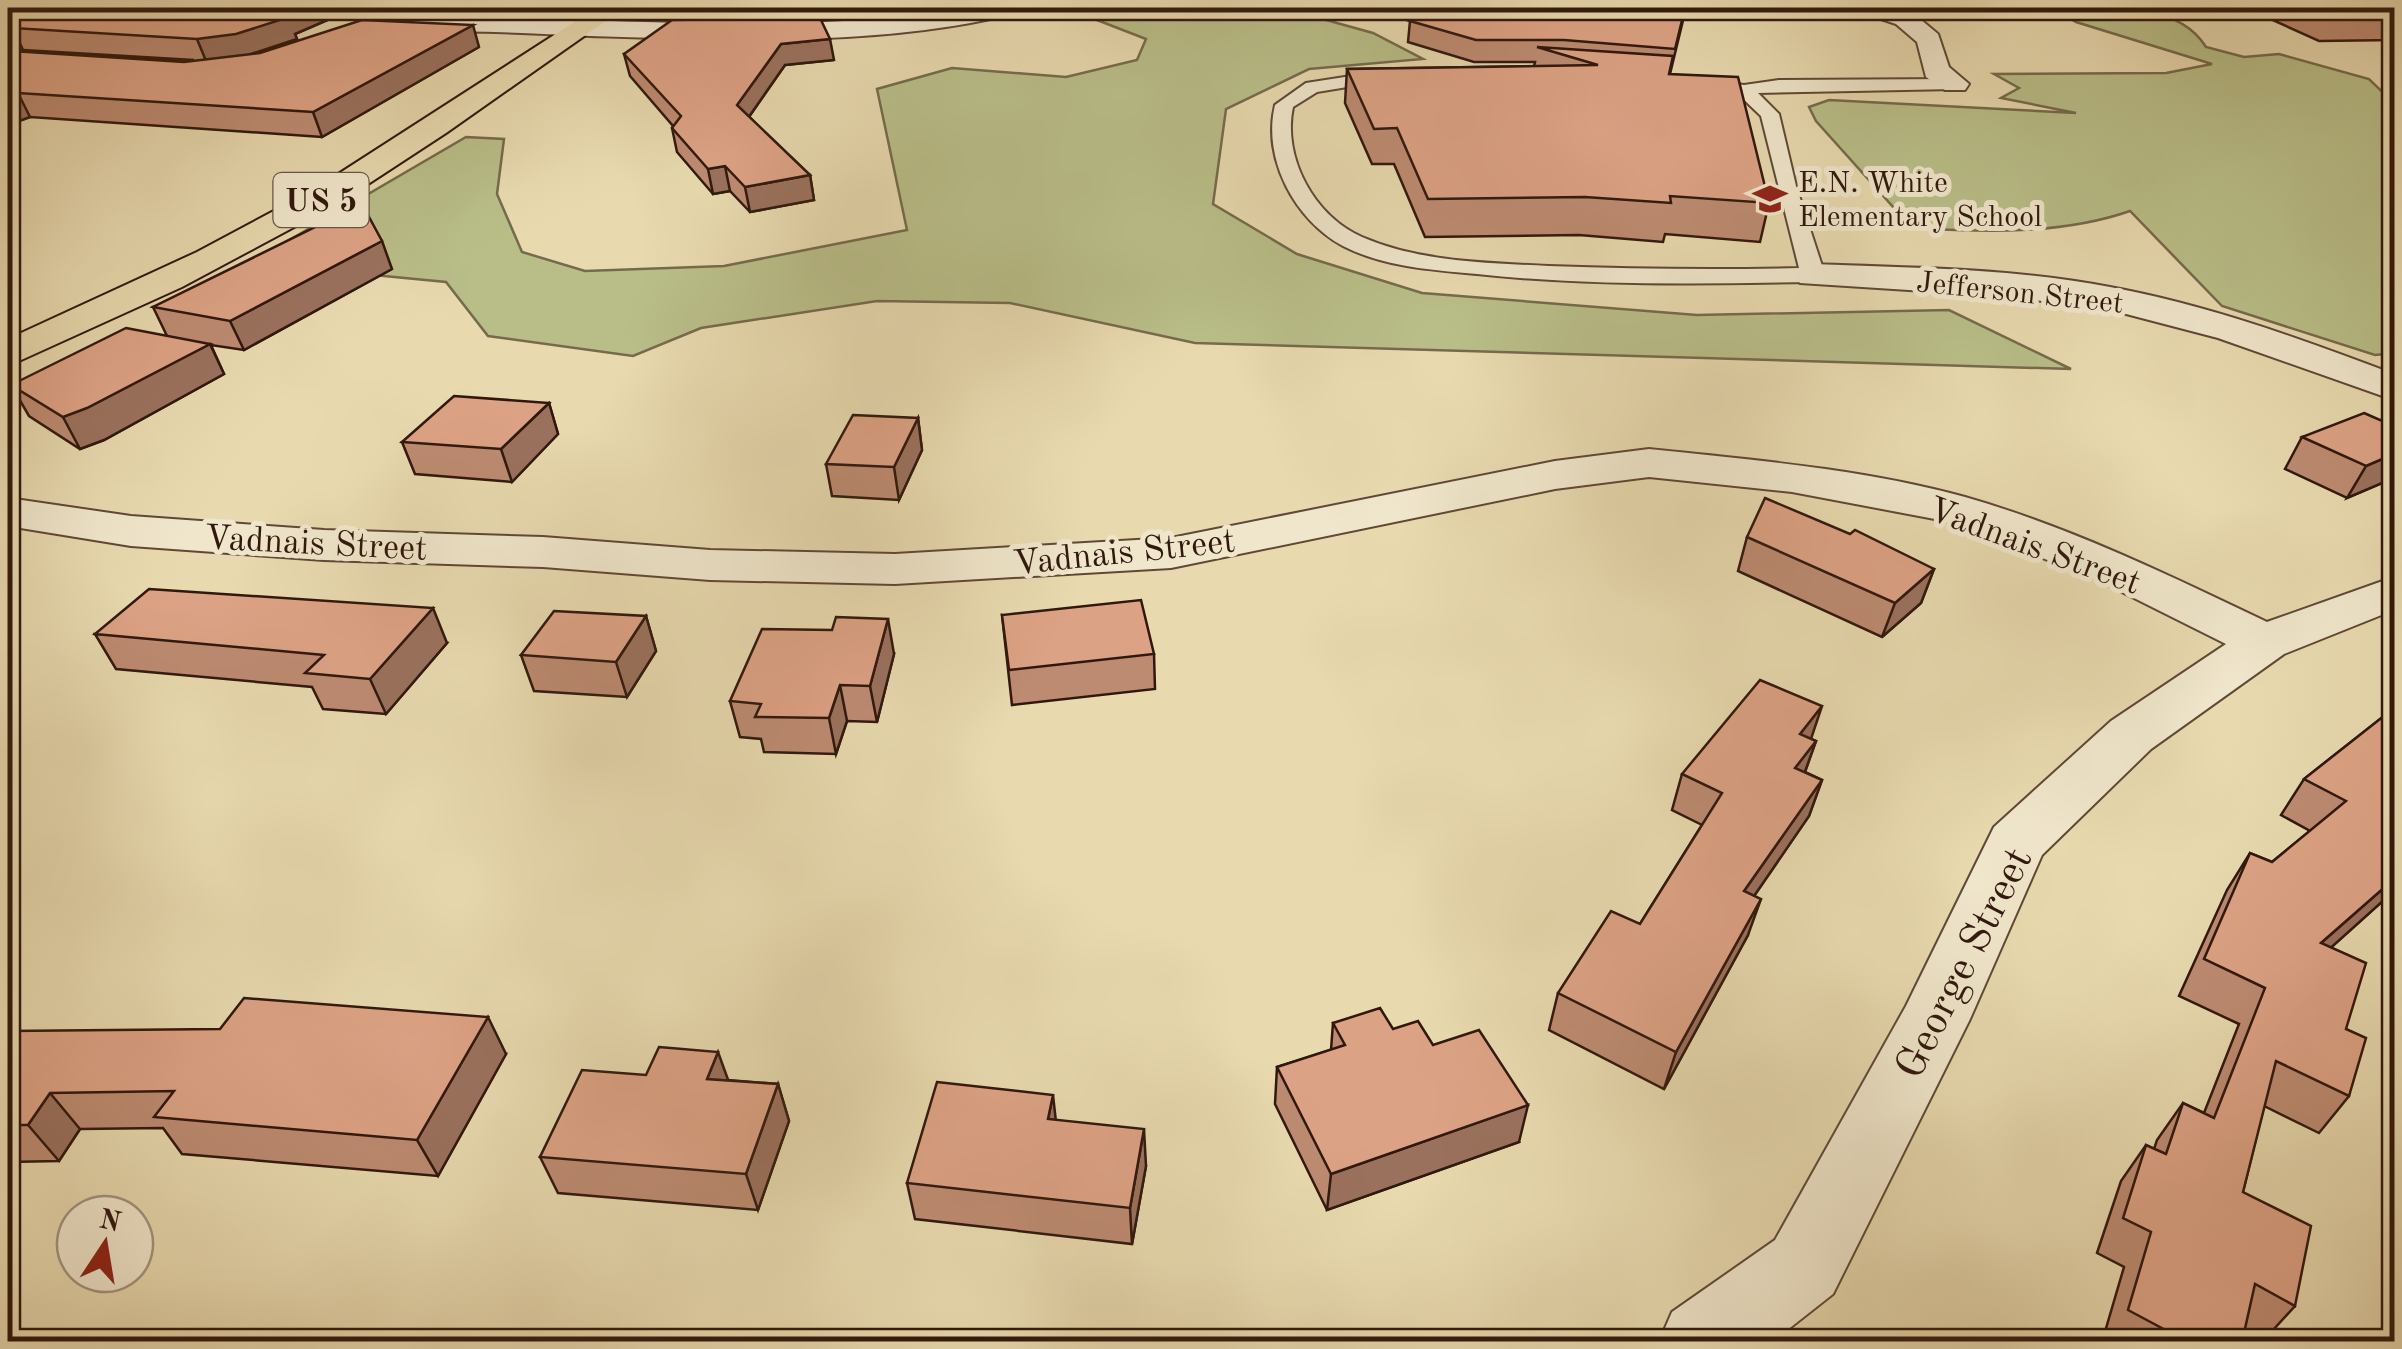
<svg xmlns="http://www.w3.org/2000/svg" width="2402" height="1349" viewBox="0 0 2402 1349" font-family="'Old Standard TT',serif">
<rect width="100%" height="100%" fill="#e8d9af"/>
<filter id="stains"><feTurbulence type="fractalNoise" baseFrequency=".002" numOctaves="4"/><feColorMatrix values="0 0 0 0 .2 0 0 0 0 .09 0 0 0 0 .02 0 0 0 .5 -.17"/></filter>
<radialGradient id="worn" r=".72"><stop offset=".6" stop-color="#630" stop-opacity="0"/><stop offset="1" stop-color="#630" stop-opacity=".3"/></radialGradient>
<g fill="#b9be89" stroke="#756b4c" stroke-width="2.5">
<polygon points="1066,8 1283,8 1373,33 1423,59 1309,69 1226,109 1213,204 1297,254 1422,293 1697,315 1949,310 2071,369 1195,343 1010,303 877,301 701,328 633,356 488,336 446,282 250,263 466,137 504,139 497,194 522,252 585,271 724,266 907,230 877,89 952,68 1066,77 1137,60 1146,39"/>
<path d="M2052,8C2103,7 2177,0 2206,47L2244,57L2279,54L2369,79L2394,103V353L2375,355L2222,306L2130,211C2061,235 1983,232 1912,228L1816,121L1809,107L1829,100L2076,113L2001,98L2019,88L1994,74L2166,73L2212,64L2076,22Z"/>
</g>
<g fill="none" stroke-linecap="round" stroke-linejoin="round">
<g stroke="#5f4836" stroke-width="4">
<path id="service" d="M1390,70L1399,75L1396,79L1317,92L1293,107C1282,158 1315,217 1362,237C1420,262 1487,263 1549,266C1633,269 1716,270 1799,268L1761,116L1738,94L1691,86V78L1744,85L1779,80L1955,79L1964,84L1955,89L1758,93L1779,114L1796,186L1825,275L1813,282C1701,284 1589,286 1477,274C1432,270 1384,267 1343,246C1295,220 1262,159 1275,105L1306,83Z"/>
</g>
<g stroke="#5f4836" stroke-width="4">
<g id="minor">
<path d="M967,8H1020L1017,13C880,47 730,40 590,36C504,33 423,24 339,45L326,37L330,32C416,9 499,17 587,20C713,25 842,28 967,8Z"/>
<polygon points="1860,8 1895,8 1914,14 1938,34 1949,67 1969,84 1965,90 1945,90 1926,77 1917,42 1896,24 1863,13"/>
<path d="M1813,264C1912,268 2013,268 2110,287C2208,305 2301,339 2394,374V400L2218,338L2107,309L2002,296L1800,283L1795,275L1800,267Z"/>
<path d="M1649,449C1754,460 1863,469 1965,497C2070,527 2169,575 2267,622L2394,577V610L2284,654L2151,749L2042,855L1970,1019L1833,1294L1772,1342H1659L1672,1312L1775,1240L1906,1006L1994,827L2111,721L2226,644L2088,575L1940,520L1792,492L1649,477L1555,489L1171,568L895,584L710,580L543,567L324,560L131,546L8,526V498L131,516L324,530L543,537L710,550L895,554L1171,538L1555,461Z"/>
</g>
</g>
<g stroke="#31180e" stroke-width="4">
<polygon id="primary" points="596,8 624,8 446,133 339,203 182,287 8,366 8,339 197,252 315,189"/>
</g>
<use href="#service" fill="#f0e6cb" fill-rule="evenodd"/>
<use href="#minor" fill="#f0e6cb" fill-rule="evenodd"/>
<use href="#primary" fill="#e8d9af" fill-rule="evenodd"/>
</g>
<g fill="#bd8b72" stroke="#31180e" stroke-width="2.5" fill-rule="evenodd">
<path d="M8,8L332,18L295,34L297,39L254,53L479,47L322,137L30,117L8,125ZM23,50L194,60L184,62L21,52Z"/>
<polygon points="703,8 810,8 812,18 706,19"/>
<polygon points="1686,8 1670,74 1769,203 1760,242 1665,234 1663,242 1579,235 1425,237 1394,164 1372,164 1345,103 1347,69 1534,66 1535,62 1474,62 1408,42 1410,21"/>
<polygon points="2246,8 2394,8 2394,40 2319,41"/>
<polygon points="624,54 834,60 785,65 749,117 810,175 814,200 750,212 730,191 713,194 677,152 672,128 673,126 630,76"/>
<polygon points="392,269 244,350 211,345 224,374 104,440 80,449 29,416 11,385 167,336 153,307"/>
<polygon points="549,403 558,434 512,482 415,474 402,442"/>
<polygon points="918,418 922,450 899,500 832,496 826,464"/>
<polygon points="2394,426 2394,478 2347,498 2285,469 2302,437"/>
<polygon points="1747,537 1934,569 1921,603 1882,637 1738,571"/>
<polygon points="1002,615 1154,654 1155,689 1012,705"/>
<polygon points="646,616 656,651 627,697 534,691 521,655"/>
<polygon points="95,634 447,643 386,714 323,709 312,687 116,669"/>
<polygon points="894,654 877,722 847,721 836,754 764,752 761,739 740,737 730,701"/>
<polygon points="2394,708 2394,891 2331,947 2346,1029 2349,1096 2319,1133 2264,1106 2243,1192 2295,1306 2263,1341 2244,1330 2242,1342 2102,1342 2124,1267 2097,1253 2121,1181 2146,1145 2154,1149 2157,1140 2183,1103 2204,1113 2239,1024 2179,996 2227,890 2250,853 2272,862 2310,831 2281,815 2304,779"/>
<polygon points="1811,739 1816,741 1805,772 1822,780 1809,816 1754,896 1748,935 1664,1089 1549,1030 1558,993 1640,924 1702,825 1672,810 1682,774"/>
<polygon points="1333,1023 1393,1029 1433,1045 1519,1142 1327,1210 1275,1104 1277,1067 1331,1050"/>
<polygon points="8,1031 506,1054 438,1176 182,1154 163,1128 80,1129 59,1161 8,1162"/>
<polygon points="728,1080 778,1084 789,1121 758,1210 558,1193 540,1157"/>
<polygon points="1056,1120 1146,1166 1132,1244 915,1219 907,1183"/>
</g>
<g fill="#9a715d" stroke="#31180e" stroke-width="2.5">
<polygon points="298,8 329,8 332,18 295,34 297,39 245,56 206,61 197,39 276,17"/>
<polygon points="473,25 479,47 322,137 313,112"/>
<polygon points="13,28 23,50 8,59 8,64 8,31"/>
<polygon points="830,39 834,60 785,65 741,128 737,105 781,44"/>
<polygon points="18,93 30,117 8,125 8,96"/>
<polygon points="725,166 730,191 713,194 708,169"/>
<polygon points="810,175 814,200 750,212 745,187"/>
<polygon points="382,241 392,269 244,350 230,321"/>
<polygon points="210,344 224,374 104,440 80,449 63,417"/>
<polygon points="549,403 558,434 512,482 501,449"/>
<polygon points="918,418 922,450 899,500 894,467"/>
<polygon points="2394,454 2394,478 2347,498 2366,466"/>
<polygon points="1934,569 1921,603 1882,637 1895,603"/>
<polygon points="433,608 447,643 386,714 370,679"/>
<polygon points="646,616 656,651 627,697 616,662"/>
<polygon points="888,619 894,654 877,722 870,686"/>
<polygon points="840,685 847,721 836,754 829,718"/>
<polygon points="1822,706 1810,742 1800,734"/>
<polygon points="1816,741 1803,777 1795,768"/>
<polygon points="1822,780 1809,816 1732,928 1744,891"/>
<polygon points="2394,879 2394,891 2295,980 2321,943"/>
<polygon points="1761,899 1748,935 1664,1089 1676,1052"/>
<polygon points="488,1017 506,1054 438,1176 417,1140"/>
<polygon points="718,1052 731,1088 707,1079"/>
<polygon points="778,1084 789,1121 758,1210 746,1174"/>
<polygon points="50,1093 80,1129 59,1161 28,1125"/>
<polygon points="1053,1095 1057,1131 1048,1119"/>
<polygon points="1528,1105 1519,1142 1327,1210 1331,1174"/>
<polygon points="1144,1129 1146,1166 1132,1244 1130,1208"/>
</g>
<g fill="#dca285" stroke="#31180e" stroke-width="2.5">
<polygon points="8,8 298,8 276,17 289,17 236,34 197,39 13,28 8,31"/>
<polygon points="1459,8 1685,8 1675,49 1564,40 1476,40 1410,21"/>
<polygon points="2302,8 2394,8 2394,18 2329,19"/>
<polygon points="820,18 830,39 781,44 737,105 810,175 745,187 725,166 708,169 672,128 681,116 624,54 672,20"/>
<polygon points="362,20 473,25 313,112 18,93 8,96 8,49 12,51 184,62 260,53"/>
<polygon points="1537,47 1673,56 1669,74 1738,77 1769,203 1670,196 1671,203 1585,197 1428,199 1397,128 1374,129 1347,69 1598,65"/>
<polygon points="362,204 382,241 230,321 153,307"/>
<polygon points="126,328 210,344 87,408 63,417 11,385"/>
<polygon points="454,396 549,403 501,449 402,442"/>
<polygon points="2364,413 2394,426 2394,454 2366,466 2302,437"/>
<polygon points="853,415 918,418 894,467 826,464"/>
<polygon points="1765,498 1850,534 1855,530 1934,569 1895,603 1747,537"/>
<polygon points="149,589 433,608 370,679 305,673 324,655 95,634"/>
<polygon points="1141,600 1154,654 1009,670 1002,615"/>
<polygon points="554,611 646,616 616,662 521,655"/>
<polygon points="836,617 888,619 870,686 840,685 829,718 755,717 761,704 730,701 762,629 832,630"/>
<polygon points="1760,680 1822,706 1800,734 1816,741 1795,768 1822,780 1744,891 1761,899 1676,1052 1558,993 1611,911 1640,924 1722,793 1682,774"/>
<polygon points="2394,708 2394,879 2321,943 2366,963 2346,1029 2366,1038 2349,1096 2276,1061 2243,1192 2311,1226 2295,1306 2255,1284 2242,1342 2188,1342 2128,1310 2151,1232 2123,1218 2146,1145 2166,1154 2183,1103 2214,1118 2265,988 2204,959 2250,853 2272,862 2346,801 2304,779"/>
<polygon points="244,998 488,1017 417,1140 154,1117 174,1091 50,1093 28,1125 8,1125 8,1031 220,1029"/>
<polygon points="1380,1008 1393,1029 1418,1021 1433,1045 1479,1030 1528,1105 1331,1174 1277,1067 1345,1045 1333,1023"/>
<polygon points="659,1047 718,1052 707,1079 778,1084 746,1174 540,1157 582,1070 646,1075"/>
<polygon points="937,1082 1053,1095 1048,1119 1144,1129 1130,1208 907,1183"/>
</g>
<defs>
<g id="school-bare" transform="scale(2.7)"><path d="M0-5L7-2L0 1L-7-2ZM-4 1L0 2.5L4 1V4Q0 6-4 4Z" fill="#8f2418" stroke="#f0e6cb" stroke-width="2.5" paint-order="stroke"/></g>
</defs>
<g fill-rule="evenodd">
<use href="#school-bare" x="1770" y="199"/>
</g>
<g text-anchor="middle" stroke-width="10" stroke-linejoin="round" paint-order="stroke">
<g font-size="30" fill="#31180e" stroke="#f0e6cb" text-anchor="start">
<text x="1798" y="192">E.N. White<tspan x="1798" dy="34">Elementary School</tspan></text>
</g>
<g font-size="30" fill="#31180e" stroke="#f0e6cb">
<text transform="translate(2020 292) rotate(6)" y="10">Jefferson Street</text>
</g>
<rect fill="#f0e6cb" stroke="#6a5647" stroke-width="2.5" x="273.5" y="173" width="95" height="54" rx="8"/>
<g font-size="32" font-weight="bold" fill="#31180e">
<text x="321" y="211">US 5</text>
</g>
<g font-size="35" fill="#31180e" stroke="#f0e6cb">
<text transform="translate(316 542) rotate(3)" y="12">Vadnais Street</text>
<text transform="translate(2035 545) rotate(20)" y="12">Vadnais Street</text>
<text transform="translate(1124 551) rotate(-6)" y="12">Vadnais Street</text>
</g>
<g font-size="42" fill="#31180e" stroke="#f0e6cb">
<text transform="translate(1962 962) rotate(-63)" y="15">George Street</text>
</g>
</g>
<rect width="2402" height="1349" fill="none" stroke="#e8d9af" stroke-width="40"/>
<rect x="10" y="10" width="2382" height="1329" fill="none" stroke="#31180e" stroke-width="5"/>
<rect x="20" y="20" width="2362" height="1309" fill="none" stroke="#31180e" stroke-width="2.5"/>
<g transform="translate(105 1244) rotate(12)"><circle r="48" fill="#f0e6cb" stroke="#a4947f" stroke-width="2.5"/>
<path d="M0-8L18 38L0 25L-18 38Z" fill="#8f2418"/>
<text y="-15" font-size="28" font-weight="bold" text-anchor="middle" fill="#31180e">N</text>
</g>
<rect width="100%" height="100%" filter="url(#stains)"/>
<rect width="100%" height="100%" fill="url(#worn)"/>
</svg>
